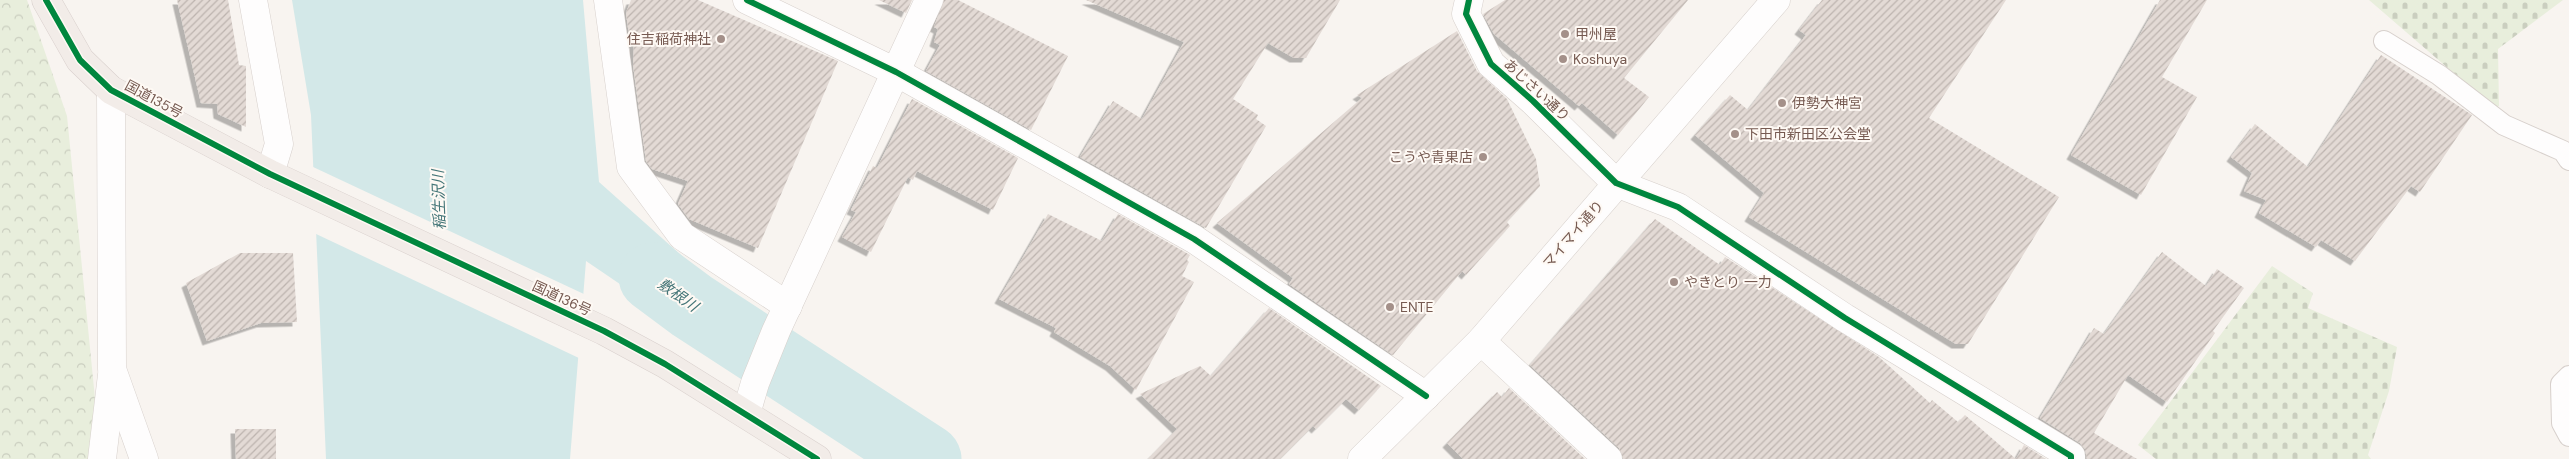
<svg xmlns="http://www.w3.org/2000/svg" width="2569" height="459" viewBox="0 0 2569 459" font-family="'DM Sans','Noto Sans JP',sans-serif">
<defs>
<pattern id="forest-crowns" width="20" height="18" patternUnits="userSpaceOnUse" patternTransform="scale(1.25)"><rect width="20" height="18" fill="#e8eedc"/><path d="M2 6a3 3 0 1 1 6 0M12 15a3 3 0 1 1 6 0" fill="none" stroke="#cacebf"/></pattern>
<pattern id="cemetery-stones" width="16" height="16" patternUnits="userSpaceOnUse" patternTransform="scale(1.25)"><rect width="16" height="16" fill="#e8eedc"/><path d="M2 7V4a2 2 0 0 1 4 0v3zM10 15v-3a2 2 0 0 1 4 0v3z" fill="#cacebf"/></pattern>
<pattern id="building-hatch" width="6" height="6" patternUnits="userSpaceOnUse" patternTransform="scale(1.25)"><rect width="6" height="6" fill="#e3dad5"/><path d="M-1 1l2-2M0 6l6-6M5 7l2-2" fill="none" stroke="#bdb4af"/></pattern>
<filter id="shadow"><feDropShadow dx="-4.5" dy="4.5" stdDeviation="0" flood-color="#0004"/></filter>
</defs>
<rect width="100%" height="100%" fill="#f8f4f0"/>
<polygon fill="url(#forest-crowns)" points="0,0 27,0 67,116 101,459 0,459"/>
<g fill="url(#cemetery-stones)">
<polygon points="2369,0 2563,0 2498,49 2499,106 2494,108"/>
<polygon points="2272,266 2313,293 2308,308 2397,347 2389,391 2368,455 2371,459 2156,459 2138,445"/>
</g>
<polygon fill="#d3e8e8" points="292,0 583,0 599,182 745,312 717,350 586,261 570,459 326,459 311,115"/>
<polygon fill="#f8f4f0" points="311,166 586,295 581,359 314,233"/>
<g fill="none" stroke-linecap="round" stroke-linejoin="round">
<polyline stroke="#d3e8e8" stroke-width="69" points="653,277 692,306 927,459"/>
</g>
<g fill="url(#building-hatch)" filter="url(#shadow)">
<polygon points="177,0 228,0 239,65 246,66 246,127 218,114 217,104 201,103"/>
<polygon points="631,0 698,0 838,61 758,248 689,219 678,204 688,181 652,169 646,161 633,65 634,44 630,42 626,13"/>
<polygon points="879,0 912,0 906,13"/>
<polygon points="944,0 958,0 1068,56 1031,130 926,71 940,45 934,42 938,29 934,27"/>
<polygon points="1086,0 1340,0 1306,58 1294,58 1268,43 1233,99 1258,115 1256,119 1266,126 1206,228 1080,157 1113,101 1142,119 1184,42"/>
<polygon points="1505,0 1688,0 1624,78 1649,97 1618,135 1582,103 1579,106 1494,34 1483,14"/>
<polygon points="1822,0 2006,0 1929,118 2059,197 1968,344 1956,344 1749,217 1764,193 1695,135 1730,95 1748,110 1806,35 1799,30"/>
<polygon points="2160,0 2207,0 2162,77 2197,97 2141,195 2071,155"/>
<polygon points="1457,31 1477,71 1507,99 1536,159 1540,186 1507,222 1510,226 1466,275 1462,271 1393,355 1289,284 1293,278 1217,223 1362,98 1357,95"/>
<polygon points="2381,55 2472,115 2420,192 2411,186 2355,261 2321,240 2316,247 2259,213 2266,200 2244,191 2252,173 2231,157 2255,124 2308,167"/>
<polygon points="912,99 1018,158 993,210 917,171 913,180 908,177 871,252 842,237 856,212 851,210 873,166 877,168"/>
<polygon points="1048,214 1102,241 1118,214 1190,255 1187,260 1189,262 1182,276 1194,282 1136,390 1110,366 1054,332 1056,328 999,299"/>
<polygon points="1655,219 1720,265 1725,257 1879,357 1930,403 1932,400 1958,422 1965,415 2016,459 2024,445 2046,459 1623,459 1619,448 1530,365"/>
<polygon points="2162,252 2206,286 2217,269 2244,288 2213,331 2215,333 2167,402 2128,375 2094,433 2137,459 2087,459 2085,449 2080,443 2040,418 2094,328 2104,334"/>
<polygon points="240,253 293,253 297,322 261,323 207,341 186,283"/>
<polygon points="1269,308 1381,386 1359,410 1346,399 1316,429 1313,426 1280,459 1148,459 1177,429 1140,394 1200,366 1211,376"/>
<polygon points="1509,388 1585,459 1463,459 1447,443 1497,392 1502,397"/>
<polygon points="235,429 276,429 276,459 236,459"/>
</g>
<g fill="none" stroke-linecap="round" stroke-linejoin="round">
<g stroke="#d7d0cc" stroke-width="22">
<g id="service">
<polyline points="2384,41 2439,75 2504,125 2563,151 2569,160"/>
<polyline points="2569,376 2561,384 2562,423 2569,436"/>
</g>
</g>
<g stroke="#d7d0cc" stroke-width="29">
<g id="minor">
<polyline points="253,0 279,144 270,174"/>
<polyline points="608,0 631,167 682,236 788,306"/>
<polyline points="747,0 896,72 1194,239 1426,396"/>
<polyline points="1469,0 1466,14 1491,64 1533,101 1616,183 1678,207 1845,318 2071,456 2071,459"/>
<polyline points="111,90 112,369 144,459"/>
<polyline points="1481,341 1608,459"/>
<polyline points="746,414 755,383 776,331 929,0"/>
<polyline points="102,459 112,375"/>
</g>
</g>
<g stroke="#d7d0cc" stroke-width="29">
<polyline id="tertiary" points="1362,459 1481,341 1776,0"/>
</g>
<g stroke="#d9d0cd" stroke-width="29">
<polyline id="trunk" points="46,0 80,60 111,90 270,174 604,331 665,364 817,459"/>
</g>
<use href="#service" stroke="#fefdfd" stroke-width="20"/>
<use href="#minor" stroke="#fefdfd" stroke-width="28"/>
<use href="#tertiary" stroke="#fefdfd" stroke-width="28"/>
<use href="#trunk" stroke="#f2ece8" stroke-width="28"/>
<g stroke="#fef9f4" stroke-width="9">
<g id="cycleway">
<polyline points="46,0 80,60 111,90 270,174 604,331 665,364 817,459"/>
<polyline points="747,0 896,72 1194,239 1426,396"/>
<polyline points="1469,0 1466,14 1491,64 1533,101 1616,183 1678,207 1845,318 2071,456 2071,459"/>
</g>
</g>
<use href="#cycleway" stroke="#00873e" stroke-width="6"/>
</g>
<g fill="#a49089" stroke="#fef9f4" stroke-width="2">
<circle cx="1565" cy="34" r="5"/>
<circle cx="721" cy="39" r="5"/>
<circle cx="1563" cy="59" r="5"/>
<circle cx="1782" cy="103" r="5"/>
<circle cx="1735" cy="134" r="5"/>
<circle cx="1483" cy="157" r="5"/>
<circle cx="1674" cy="282" r="5"/>
<circle cx="1390" cy="307" r="5"/>
</g>
<g text-anchor="middle" stroke-width="4" stroke-linejoin="round" paint-order="stroke">
<g font-size="14" fill="#765a51" stroke="#fef9f4" text-anchor="start">
<text x="1575" y="39">甲州屋</text>
<text x="711" y="44" text-anchor="end">住吉稲荷神社</text>
<text x="1573" y="64">Koshuya</text>
<text x="1792" y="108">伊勢大神宮</text>
<text x="1745" y="139">下田市新田区公会堂</text>
<text x="1473" y="162" text-anchor="end">こうや青果店</text>
<text x="1684" y="287">やきとり 一力</text>
<text x="1400" y="312">ENTE</text>
</g>
<g font-size="14" fill="#765a51" stroke="#fef9f4">
<text transform="translate(1537 90) rotate(43)" y="5">あじさい通り</text>
<text transform="translate(154 99) rotate(28)" y="5">国道135号</text>
<text transform="translate(1573 234) rotate(-49)" y="5">マイマイ通り</text>
<text transform="translate(562 298) rotate(25)" y="5">国道136号</text>
</g>
<g font-size="15" font-style="italic" fill="#457678" stroke="#fef9f4">
<text transform="translate(439 200) rotate(-92)" y="5">稲生沢川</text>
<text transform="translate(678 295) rotate(35)" y="5">敷根川</text>
</g>
</g>
</svg>
